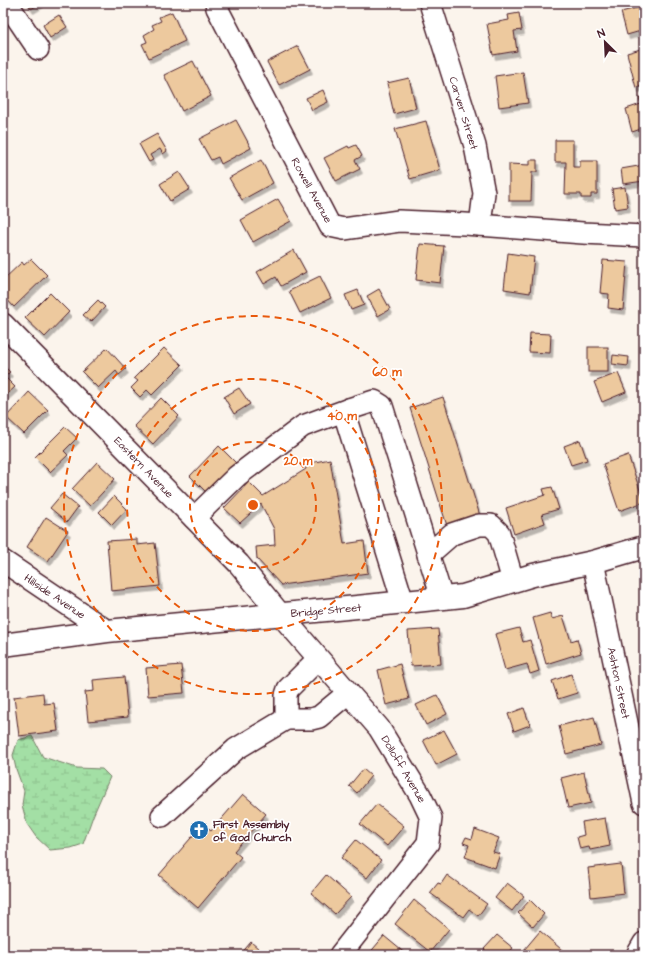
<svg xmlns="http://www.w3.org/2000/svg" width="647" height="958" viewBox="0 0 647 958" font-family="'Architects Daughter',sans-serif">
<defs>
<pattern id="wetland-marsh" width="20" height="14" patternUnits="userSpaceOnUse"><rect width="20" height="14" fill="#a3dfa5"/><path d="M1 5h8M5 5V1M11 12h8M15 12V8" fill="none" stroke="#8ebf8e"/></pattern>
<filter id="shadow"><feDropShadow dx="2.5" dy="4.5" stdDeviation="0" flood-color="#0004"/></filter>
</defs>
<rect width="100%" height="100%" fill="#fbf4ec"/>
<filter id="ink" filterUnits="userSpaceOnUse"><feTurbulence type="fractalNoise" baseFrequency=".025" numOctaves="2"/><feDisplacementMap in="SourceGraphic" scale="8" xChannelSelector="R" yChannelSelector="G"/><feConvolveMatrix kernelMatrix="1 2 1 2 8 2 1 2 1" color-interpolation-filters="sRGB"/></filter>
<g filter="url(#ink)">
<polygon fill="url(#wetland-marsh)" stroke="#767f68" points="32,736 43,757 77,768 102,769 110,777 93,816 83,844 71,848 50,850 36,837 27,824 22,805 24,791 16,769 13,755 18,740"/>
<g fill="#edc99e" stroke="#4a1f2b" filter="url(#shadow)">
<polygon points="27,3 41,3 31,9"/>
<polygon points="644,6 644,30 627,35 621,12"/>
<polygon points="172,12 185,41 149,58 142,44 147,42 144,35 154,29 152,25 161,21 159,17"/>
<polygon points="519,13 522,30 514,31 517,51 493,55 487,24 509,20 508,15"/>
<polygon points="59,15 67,27 50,38 43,25"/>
<polygon points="298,46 310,69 279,85 267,62"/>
<polygon points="644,48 644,85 636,88 627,53"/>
<polygon points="193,61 211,96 182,111 164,75"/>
<polygon points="523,72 528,103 499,107 495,76"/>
<polygon points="409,78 416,108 394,114 387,83"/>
<polygon points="323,90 328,102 312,110 306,98"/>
<polygon points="644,96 644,128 632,132 626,109 641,104 639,98"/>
<polygon points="236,120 251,148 221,164 218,157 211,160 199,139"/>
<polygon points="426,121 440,170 410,179 395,129"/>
<polygon points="157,134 167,151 163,154 160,149 150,155 153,160 149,162 139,144"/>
<polygon points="555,140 573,140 573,167 580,167 580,161 597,161 597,194 591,194 591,198 581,198 581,194 565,194 566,162 555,162"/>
<polygon points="356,145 362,156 355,160 360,169 336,181 324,158 348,146 349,148"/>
<polygon points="261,160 273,183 242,200 229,178"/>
<polygon points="530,160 537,160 537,172 532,172 531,201 509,201 509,164 530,165"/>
<polygon points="644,165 644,181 623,184 621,169"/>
<polygon points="179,172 190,189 170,201 160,184"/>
<polygon points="625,187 628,207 615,209 612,189"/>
<polygon points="278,199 291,221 253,242 241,220"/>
<polygon points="420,244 444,246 440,283 416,280"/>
<polygon points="294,250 306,272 281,286 276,277 264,284 257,272"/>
<polygon points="508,253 534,257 530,293 504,289"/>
<polygon points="31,259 47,275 14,307 3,295 3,287 4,286 3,285 3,280 22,262 24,265"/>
<polygon points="603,260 627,262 623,310 608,308 609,294 600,293"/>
<polygon points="320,276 331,298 300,313 289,291"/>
<polygon points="379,289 390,309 378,316 367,296"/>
<polygon points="358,290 364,305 351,310 345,295"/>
<polygon points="50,293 69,312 45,337 25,318"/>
<polygon points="98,300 105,307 91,322 83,315"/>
<polygon points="530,333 551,334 550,353 529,352"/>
<rect x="588" y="347" width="20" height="25"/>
<polygon points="107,348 126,369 119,375 116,371 98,388 82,372"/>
<polygon points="164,348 182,365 152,395 147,390 140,397 131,388 138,381 134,378"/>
<polygon points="613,355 629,357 628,366 612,364"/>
<polygon points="3,365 10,372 5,377 15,387 3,398"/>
<polygon points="618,373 626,392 602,402 594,382"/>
<polygon points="239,388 250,404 234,414 224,397"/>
<polygon points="29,392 48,410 24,434 6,417"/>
<polygon points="443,397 481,519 448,529 410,408"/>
<polygon points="161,398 179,416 153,444 134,426"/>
<polygon points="65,427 77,438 64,451 68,455 50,472 35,457"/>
<polygon points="580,440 587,460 571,465 564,446"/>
<polygon points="219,446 240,467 210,496 190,476"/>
<polygon points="628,455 644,502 619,511 603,464"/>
<polygon points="330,459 344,544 364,541 368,573 281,585 257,559 256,547 275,545 274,529 261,504 240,523 224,508 249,482 263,496 306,469 305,464"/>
<polygon points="97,462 115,479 90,506 72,489"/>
<polygon points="552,487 559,509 542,514 545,523 514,534 506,508 545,495 543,489"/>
<polygon points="62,494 78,507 67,522 50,508"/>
<polygon points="114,496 127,509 112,525 99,512"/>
<polygon points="46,517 68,531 48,561 27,547"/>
<polygon points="137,539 137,545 155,543 160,586 111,591 107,541"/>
<polygon points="550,613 552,619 563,616 571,641 577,639 581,653 546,664 533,618"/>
<polygon points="519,628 523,642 530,640 539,671 530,674 527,664 505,670 495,634"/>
<polygon points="438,629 441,664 411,666 408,631"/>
<polygon points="400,664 409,699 386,705 378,670"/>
<polygon points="181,665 184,693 148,696 146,668"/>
<polygon points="571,674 577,693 558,699 552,681"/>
<polygon points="124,677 128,717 88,721 85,692 94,691 93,680"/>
<polygon points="43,693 44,704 54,703 58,731 19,736 14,697"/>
<polygon points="437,695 447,714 426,725 416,705"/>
<polygon points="524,708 530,725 514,731 508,714"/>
<polygon points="594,717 601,745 566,754 559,726"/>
<polygon points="444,730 457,754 436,765 423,740"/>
<polygon points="363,769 371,776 357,793 349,786"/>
<polygon points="584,772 591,803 568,808 561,778"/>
<polygon points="243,794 266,814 234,851 241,857 198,908 159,875 203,824 211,831"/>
<polygon points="377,804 404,826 387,846 360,824"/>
<polygon points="605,818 610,846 590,850 589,847 580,849 577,837 584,835 582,822"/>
<polygon points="475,829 499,838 493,852 500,854 495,868 465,857 469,845 463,843 466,837 472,839"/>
<polygon points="356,840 381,860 367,878 341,858"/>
<polygon points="621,864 624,893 591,897 588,868"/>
<polygon points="326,875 351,897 335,914 311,893"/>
<polygon points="447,875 487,904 478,916 469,909 463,917 430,893 438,883 441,884"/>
<polygon points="507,883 524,896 512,911 495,898"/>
<polygon points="414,900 449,929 430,952 395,924"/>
<polygon points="530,900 544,914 533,927 518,913"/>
<polygon points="540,931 568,955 529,955 524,950"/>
<polygon points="497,935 513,948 507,955 490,955 484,949"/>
<polygon points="384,936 407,955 368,955"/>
<polygon points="251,942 266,955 240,955"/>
</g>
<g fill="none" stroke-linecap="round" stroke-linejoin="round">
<g stroke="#4a1f2b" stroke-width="24">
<g id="minor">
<polyline points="7,3 38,49"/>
<polyline points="216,3 217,8 330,226 344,229 399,221 465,224 583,233 644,236"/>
<polyline points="430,3 475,146 484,193 480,225"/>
<polyline points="3,324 239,564 280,614 379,728 420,795 431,818 428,843 340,955"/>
<polyline points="194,518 237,476 303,426 349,409"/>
<polyline points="428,555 452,534 479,525 491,525 499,533 513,581"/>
<polyline points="3,561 107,631"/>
<polyline points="593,562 644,803"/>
<polyline points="403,602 346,419 349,409 374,401 382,406 442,598"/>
<polyline points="318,659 288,689 286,695 286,719 311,719 319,717 348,693"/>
<polyline points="162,816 236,749 286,719"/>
<polyline points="637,955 644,943"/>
</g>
</g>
<g stroke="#4a1f2b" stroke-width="25">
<polyline id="major" points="3,645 107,631 357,607 463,596 533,575 593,562 644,547"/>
</g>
<use href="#minor" stroke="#fff" stroke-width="21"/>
<use href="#major" stroke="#fff" stroke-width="22"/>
</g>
</g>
<g fill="none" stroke="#e8590c" stroke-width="2" stroke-dasharray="7 5">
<circle cx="253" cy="505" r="63"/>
<circle cx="253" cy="505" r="126"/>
<circle cx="253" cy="505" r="189"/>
</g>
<defs>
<g id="church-disc" transform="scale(1)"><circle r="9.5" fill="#1f6fb2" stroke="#fff"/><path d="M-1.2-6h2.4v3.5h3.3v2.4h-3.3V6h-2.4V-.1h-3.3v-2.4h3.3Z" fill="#fff"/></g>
</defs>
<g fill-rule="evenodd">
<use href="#church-disc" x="199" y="830"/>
</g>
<g text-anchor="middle" stroke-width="3.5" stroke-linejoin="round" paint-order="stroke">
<g font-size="11" fill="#4a1f2b" stroke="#fff">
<text transform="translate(464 113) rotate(73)" y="4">Carver Street</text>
<text transform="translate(312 190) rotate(61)" y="4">Rowell Avenue</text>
<text transform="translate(144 467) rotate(46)" y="4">Eastern Avenue</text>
<text transform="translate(55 596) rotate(34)" y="4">Hillside Avenue</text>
<text transform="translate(326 610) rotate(-5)" y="4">Bridge Street</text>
<text transform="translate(619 683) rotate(78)" y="4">Ashton Street</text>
<text transform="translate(404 769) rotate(59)" y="4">Dolloff Avenue</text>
</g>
<g font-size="11" font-weight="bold" fill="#4a1f2b" stroke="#fff" text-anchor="start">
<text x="213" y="828">First Assembly<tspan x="213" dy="13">of God Church</tspan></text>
</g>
</g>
<circle cx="253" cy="505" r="6" fill="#e8590c" stroke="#fff" stroke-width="2"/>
<g font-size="12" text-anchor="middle" font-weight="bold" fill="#e8590c" stroke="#fff" stroke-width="3.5" stroke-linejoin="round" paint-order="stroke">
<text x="387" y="376">60 m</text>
<text x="342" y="420">40 m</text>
<text x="298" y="465">20 m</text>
</g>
<rect width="647" height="958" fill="none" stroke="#fff" stroke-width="16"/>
<rect x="8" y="8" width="631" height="942" fill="none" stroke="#4a1f2b" stroke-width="1.5" filter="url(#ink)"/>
<g transform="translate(605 42) rotate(336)" stroke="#ffffff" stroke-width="3" paint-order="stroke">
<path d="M0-3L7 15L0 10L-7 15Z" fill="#4a1f2b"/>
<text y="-6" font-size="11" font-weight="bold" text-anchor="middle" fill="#4a1f2b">N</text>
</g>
</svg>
